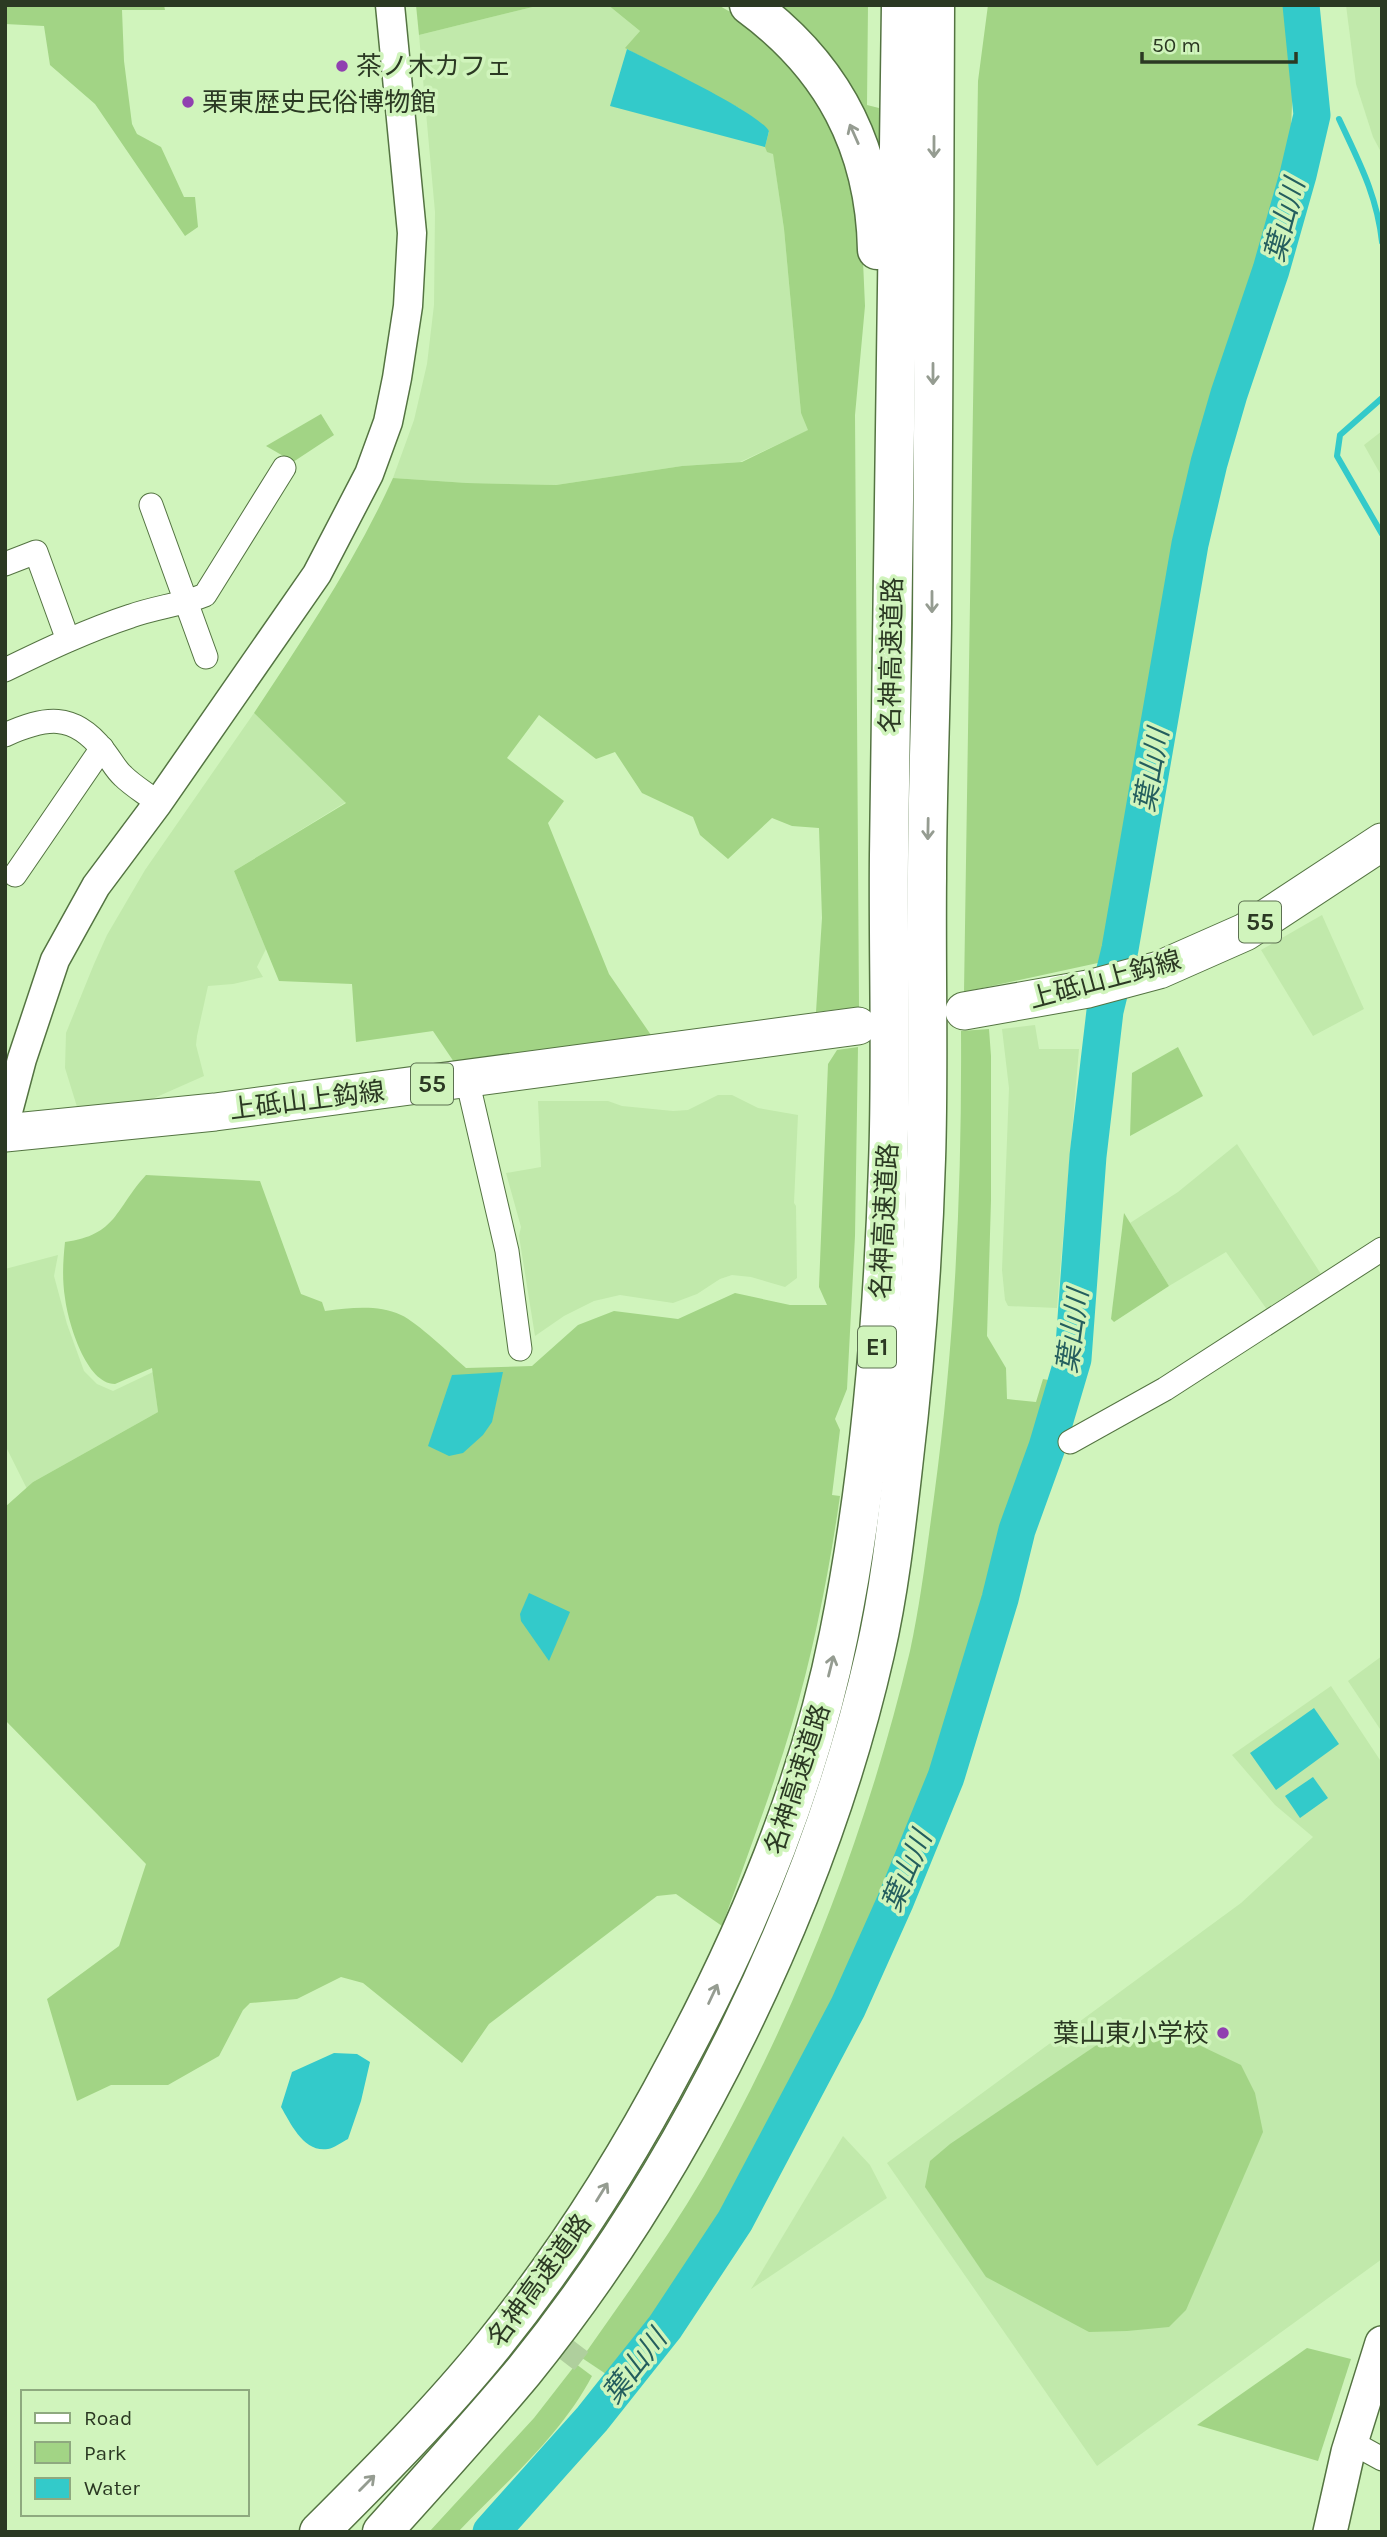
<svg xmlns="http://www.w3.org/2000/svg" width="1387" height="2537" viewBox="0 0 1387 2537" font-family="Karla,'Noto Sans JP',sans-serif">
<rect width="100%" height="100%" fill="#d0f4bc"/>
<g fill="#c1e9ab">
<polygon points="541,5 608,5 640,31 626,48 766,126 773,153 784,229 801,413 811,429 740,462 682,466 556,485 467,483 393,478 414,420 427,364 434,305 435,212 419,35"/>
<polygon points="1346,5 1382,5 1382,154 1373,137 1356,84"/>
<polygon points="1382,431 1382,477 1364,445"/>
<polygon points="254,713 346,802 234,871 266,949 257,967 263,977 233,984 208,986 197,1036 196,1045 204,1076 143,1103 78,1110 65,1068 66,1033 94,964 107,935 145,870"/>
<polygon points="1322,915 1364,1009 1313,1036 1261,950"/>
<polygon points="1035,1025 1039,1049 1079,1049 1057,1308 1008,1306 1005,1300 1002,1270 1009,1088 1002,1029"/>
<polygon points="718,1095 732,1095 758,1108 798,1115 794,1203 796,1206 797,1278 785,1287 751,1277 732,1275 720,1279 697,1294 673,1303 620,1295 594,1301 564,1316 535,1336 519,1236 521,1227 506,1173 541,1167 538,1101 608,1101 622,1106 673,1111 688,1110"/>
<polygon points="1237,1144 1321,1274 1268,1311 1226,1252 1169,1286 1130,1223 1178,1192"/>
<polygon points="58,1255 54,1276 67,1324 84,1371 97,1384 113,1391 153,1372 158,1412 33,1482 27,1489 5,1445 5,1269"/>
<polygon points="1382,1656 1382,1732 1348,1681"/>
<polygon points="1331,1686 1382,1763 1382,2259 1097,2466 887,2163 1241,1903 1313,1837 1275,1805 1232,1755"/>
<polygon points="843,2136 870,2165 887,2198 751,2289"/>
</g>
<g fill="#a2d485">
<polygon points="5,5 164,5 165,10 122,10 124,61 132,124 137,134 161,147 184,197 195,197 198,227 185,236 95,104 50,65 44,26 5,24"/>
<polygon points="416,5 541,5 419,35"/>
<path d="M608,5H718L741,18L820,96L846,153L861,216L865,306L855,415L859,1007L816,1012L822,918L819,828L792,826L772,818L728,859L700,835L693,817L642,793L615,752L596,759L539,715L507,758L564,801L548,823L609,974L651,1035L454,1062L433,1031L356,1042L352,984L279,981L234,871L346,803L254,713C304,637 355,562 393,478L467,483L556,485L682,466L742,462L808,430L801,413L784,229L773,154L767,152L765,147L769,131L739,108L625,48L640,31Z"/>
<polygon points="764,5 868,5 867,105 879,108 879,165"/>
<polygon points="988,5 1284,5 1293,82 1290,152 1254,281 1215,398 1177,533 1107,961 964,992 978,81"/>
<polygon points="321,414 334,435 290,464 285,457 266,446"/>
<path d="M989,1029L991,1056V1200L987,1336L1006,1368L1007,1399L1036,1402L1043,1379L1059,1382L1033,1462L1011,1518L993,1601L940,1765L921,1818L860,1960L817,2051L708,2246L616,2378L609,2376L582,2358C624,2298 667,2239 704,2176C797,2014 867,1832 910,1651C921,1600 927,1548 934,1497C955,1343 962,1187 961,1031Z"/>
<path d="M858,1047L855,1236L847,1389L835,1419L840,1430L832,1495L840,1496C829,1572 814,1650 792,1724C772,1792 746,1859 722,1926L676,1894L657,1896L489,2024L462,2063L363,1983L341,1977L297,1999L250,2003L243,2010L219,2056L168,2085H111L77,2101L47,1999L119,1946L146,1864L5,1720V1507L33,1482L158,1412L152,1368L115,1384C86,1384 68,1322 65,1298C62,1279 63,1261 65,1242C117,1235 115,1209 146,1175L260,1181L301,1294L322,1302L325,1311C350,1308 377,1304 401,1315C417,1322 451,1355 466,1368L532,1366L578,1325L614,1311L678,1319L735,1293L790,1305H827L819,1287L828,1064L837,1050Z"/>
<polygon points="1178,1047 1203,1096 1130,1136 1132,1073"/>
<polygon points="1124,1213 1169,1286 1114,1322 1111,1319"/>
<polygon points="1150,2030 1180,2036 1241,2065 1255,2093 1263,2132 1186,2310 1169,2327 1127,2331 1089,2332 986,2277 925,2187 930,2161 950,2144 1113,2034"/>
<polygon points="1307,2348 1351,2359 1318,2461 1197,2425"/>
<path d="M576,2364L592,2376C560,2437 505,2483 458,2532H429L534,2418Z"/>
</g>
<g fill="#33caca">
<path d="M627,49C652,62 758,112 769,131L765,147L610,106Z"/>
<polygon points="503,1372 492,1422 483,1435 463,1453 449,1456 428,1446 452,1375"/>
<polygon points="529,1593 570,1612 549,1661 521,1621 520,1614"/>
<polygon points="1314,1708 1339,1744 1276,1790 1250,1753"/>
<polygon points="1313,1777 1328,1798 1300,1818 1285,1796"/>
<path d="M334,2053L357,2054L370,2062L361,2101L348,2139C342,2142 334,2148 328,2149C304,2153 291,2124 281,2107L292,2072Z"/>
</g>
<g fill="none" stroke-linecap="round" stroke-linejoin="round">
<g stroke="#33caca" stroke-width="6">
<polyline points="1307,80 1312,115"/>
<path d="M1339,119C1359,162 1377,195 1382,242"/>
<polyline points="1382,398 1340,435 1337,456 1382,534"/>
</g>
<polyline stroke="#33caca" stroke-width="37" points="491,2532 592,2419 665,2327 735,2221 848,2007 895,1902 946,1777 1000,1599 1017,1530 1047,1447 1073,1359 1088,1156 1105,1011 1120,949 1190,544 1209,463 1229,394 1271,270 1298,175 1312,115 1301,5"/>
<polyline stroke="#afcf9d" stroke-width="23" stroke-dasharray="23 11" stroke-linecap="butt" points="509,2306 584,2363"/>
<g stroke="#547442" stroke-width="25">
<g id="minor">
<polyline points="151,505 206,657"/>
<polyline points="5,564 36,552 68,640"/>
<path d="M5,670C46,650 88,630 131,616C156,607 181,605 205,595L284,468"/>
<path d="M5,735C45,717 73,712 103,750C110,758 115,769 123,776C133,786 147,794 158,803"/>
<polyline points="15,875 102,748"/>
<polyline points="467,1079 507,1251 520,1349"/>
<polyline points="1070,1442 1165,1389 1382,1249"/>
<polyline points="1351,2442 1382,2459"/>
</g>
</g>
<g stroke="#547442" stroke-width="31">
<polyline id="tertiary" points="5,1123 22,1059 55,960 96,886 158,803 317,574 369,474 388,422 397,378 408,306 412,233 390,5"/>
</g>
<g stroke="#547442" stroke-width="36">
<polyline id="secondary" points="1330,2532 1348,2452 1382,2343"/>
</g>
<g stroke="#547442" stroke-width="39">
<g id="primary">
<polyline points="964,1011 1088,989 1159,970 1245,932 1382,842"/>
<polyline points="5,1133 215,1112 858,1026"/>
</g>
</g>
<g stroke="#547442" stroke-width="41">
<g id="motorway">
<path d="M749,5C832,66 875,146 877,250"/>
<path d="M319,2532C380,2471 440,2411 494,2344C564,2257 625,2161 677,2062C749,1928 809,1784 839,1634C870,1480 883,1322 888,1165C892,1062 888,958 889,855C891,572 896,289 901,5"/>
<path d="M382,2532C430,2479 478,2426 524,2371C685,2172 818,1903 875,1653C889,1592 896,1529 903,1467C915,1365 923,1262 926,1159C929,1066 926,971 927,878C927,793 931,708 932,623C934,417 934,211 935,5"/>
</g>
</g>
<use href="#minor" stroke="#fff" stroke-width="23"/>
<use href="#tertiary" stroke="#fff" stroke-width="28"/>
<use href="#secondary" stroke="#fff" stroke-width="33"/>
<use href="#primary" stroke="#fff" stroke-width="37"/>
<use href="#motorway" stroke="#fff" stroke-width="38"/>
</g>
<defs><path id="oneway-shaft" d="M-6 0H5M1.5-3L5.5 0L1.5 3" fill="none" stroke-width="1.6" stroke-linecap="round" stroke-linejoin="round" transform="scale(1.75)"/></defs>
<g stroke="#959c91">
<use href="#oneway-shaft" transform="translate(854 134) rotate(-114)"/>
<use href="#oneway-shaft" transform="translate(934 147) rotate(90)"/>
<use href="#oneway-shaft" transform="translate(933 374) rotate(90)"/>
<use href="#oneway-shaft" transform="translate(932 602) rotate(90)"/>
<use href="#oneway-shaft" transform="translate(928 829) rotate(91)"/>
<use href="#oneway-shaft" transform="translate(831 1666) rotate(-76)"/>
<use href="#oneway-shaft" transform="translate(713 1994) rotate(-65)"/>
<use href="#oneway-shaft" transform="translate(602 2192) rotate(-58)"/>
<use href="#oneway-shaft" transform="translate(367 2483) rotate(-45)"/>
</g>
<g fill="#9040b0" stroke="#d0f4bc" stroke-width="2.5">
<circle cx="342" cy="66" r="7"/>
<circle cx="188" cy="102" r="7"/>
<circle cx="1223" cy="2033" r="7"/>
</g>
<g text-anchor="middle" stroke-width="7" stroke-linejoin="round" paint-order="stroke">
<g fill="#d0f4bc" stroke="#5c7151" stroke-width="2">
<rect x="1239" y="901.5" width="42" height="41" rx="5"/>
<rect x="411" y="1063.5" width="42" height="41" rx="5"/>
<rect x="858" y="1326.5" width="38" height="41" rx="5"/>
</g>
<g font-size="24" font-weight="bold" fill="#2b3923">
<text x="1260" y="930">55</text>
<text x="432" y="1092">55</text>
<text x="877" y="1355">E1</text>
</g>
<g font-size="26" fill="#2b3923" stroke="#d0f4bc" text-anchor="start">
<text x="356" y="75">茶ノ木カフェ</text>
<text x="202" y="111">栗東歴史民俗博物館</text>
<text x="1209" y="2042" text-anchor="end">葉山東小学校</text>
</g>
<g font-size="26" fill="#2b3923" stroke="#d0f4bc">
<text transform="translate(891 655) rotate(-89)" y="9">名神高速道路</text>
<text transform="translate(1105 979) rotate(-15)" y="9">上砥山上鈎線</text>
<text transform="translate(307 1100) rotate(-7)" y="9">上砥山上鈎線</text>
<text transform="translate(884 1221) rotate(-87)" y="9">名神高速道路</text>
<text transform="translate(797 1779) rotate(-72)" y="9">名神高速道路</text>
<text transform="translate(539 2280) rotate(-54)" y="9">名神高速道路</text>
</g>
<g font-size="28" font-style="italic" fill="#245e5e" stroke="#d0f4bc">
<text transform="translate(1284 220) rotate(-75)" y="10">葉山川</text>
<text transform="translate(1151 770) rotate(-80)" y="10">葉山川</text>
<text transform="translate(1072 1331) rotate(-82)" y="10">葉山川</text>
<text transform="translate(906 1871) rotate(-67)" y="10">葉山川</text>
<text transform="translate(634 2366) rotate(-52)" y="10">葉山川</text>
</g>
</g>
<rect width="1387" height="2537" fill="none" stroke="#2b3923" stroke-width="14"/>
<rect x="21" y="2390" width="228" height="126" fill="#d0f4bc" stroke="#8ea97f" stroke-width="2"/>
<rect x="35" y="2413" width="35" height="10" fill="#ffffff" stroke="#8ea97f" stroke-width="2"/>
<text x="84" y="2425" font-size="21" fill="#2b3923">Road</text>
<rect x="35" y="2442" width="35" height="21" fill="#a2d485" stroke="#8ea97f" stroke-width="2"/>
<text x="84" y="2460" font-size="21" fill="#2b3923">Park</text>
<rect x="35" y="2478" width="35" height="21" fill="#33caca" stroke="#8ea97f" stroke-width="2"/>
<text x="84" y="2495" font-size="21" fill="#2b3923">Water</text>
<path d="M1142 52v10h154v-10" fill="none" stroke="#2b3923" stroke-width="3.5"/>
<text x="1152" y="52" font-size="21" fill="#2b3923" stroke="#d0f4bc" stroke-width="5" paint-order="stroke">50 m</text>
</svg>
